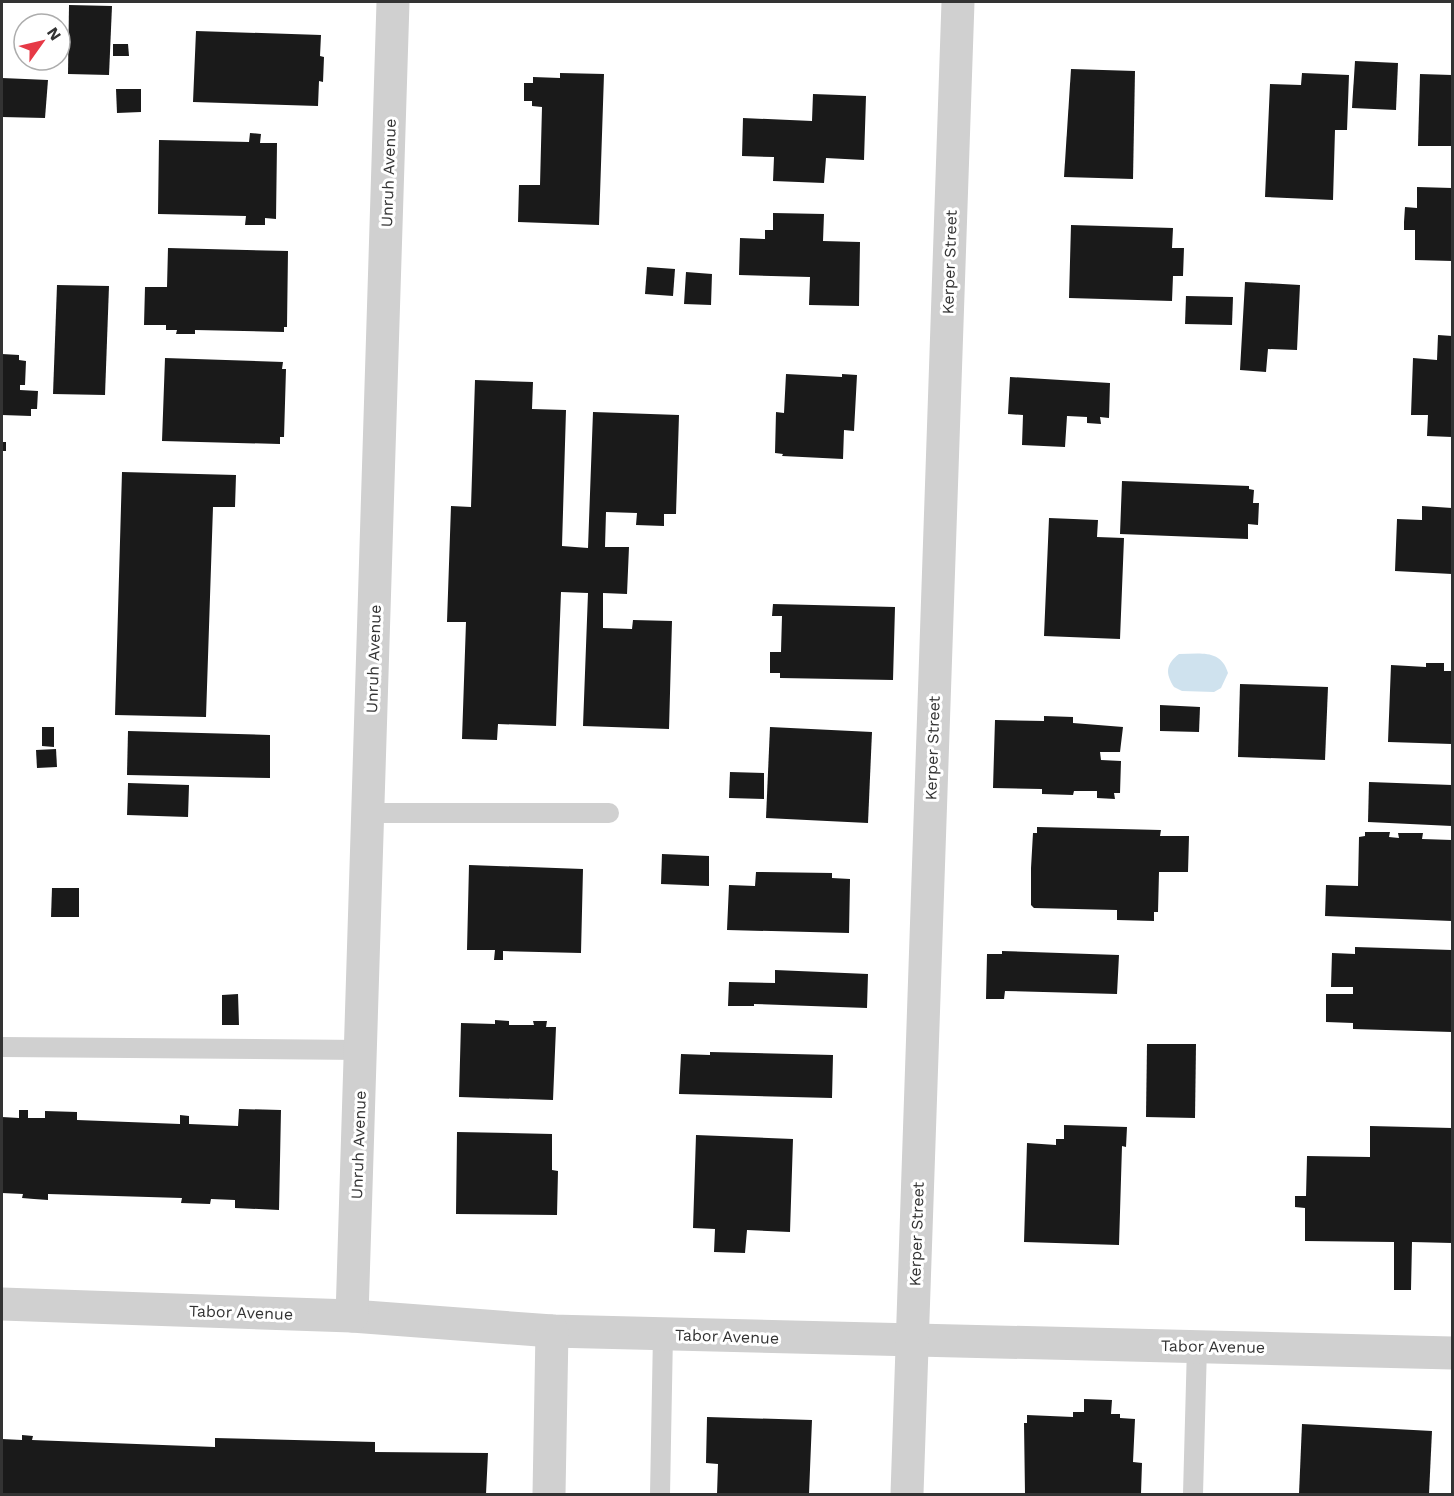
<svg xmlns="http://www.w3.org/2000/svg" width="1454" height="1496" viewBox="0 0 1454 1496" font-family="'Work Sans',sans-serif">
<rect width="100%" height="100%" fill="#fff"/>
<path fill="#cfe2ee" d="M1179,654C1200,654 1221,649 1228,673L1221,688L1214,692L1182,691L1174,687C1165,673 1166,664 1179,654Z"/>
<g fill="#1a1a1a">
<polygon points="69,5 112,6 109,75 68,74"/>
<polygon points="196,31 321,35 320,56 324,57 323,82 319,81 318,106 193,102"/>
<polygon points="113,44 128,44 129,56 113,56"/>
<polygon points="1355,61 1398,63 1396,110 1352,108"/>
<polygon points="1071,69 1135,71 1133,179 1064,177"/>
<polygon points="560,73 604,74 599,225 518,222 519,185 540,185 542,107 532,106 532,101 524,101 524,83 533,83 533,77 560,78"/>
<polygon points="1302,73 1349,75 1347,130 1335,130 1333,200 1265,197 1270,84 1301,85"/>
<polygon points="1420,74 1452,75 1452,146 1418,146"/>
<polygon points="2,78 48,80 45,118 2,117"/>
<polygon points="116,89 141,89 141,112 117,113"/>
<polygon points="813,94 866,96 864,160 826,158 824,183 773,181 774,157 742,156 743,118 812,121"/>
<polygon points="250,133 261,134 260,143 277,143 276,219 265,218 265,225 245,225 246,216 158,214 159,140 249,142"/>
<polygon points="1417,187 1452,188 1452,261 1415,260 1415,230 1404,230 1404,222 1405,207 1417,208"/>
<polygon points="773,213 824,214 823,241 860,242 859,306 809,305 810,277 739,275 740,238 765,239 765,230 773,230"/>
<polygon points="1071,225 1173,228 1172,248 1184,248 1183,276 1173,276 1172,301 1069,298"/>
<polygon points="168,248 288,251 287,327 284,327 284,332 195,330 195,334 176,334 177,330 166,330 166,325 144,325 145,287 167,287"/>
<polygon points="647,267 675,269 673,296 645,294"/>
<polygon points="686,272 712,274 711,305 684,304"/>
<polygon points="1245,282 1300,285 1297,350 1268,349 1266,372 1240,370"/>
<polygon points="57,285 109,286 105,395 53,394"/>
<polygon points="1186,296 1233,297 1232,325 1185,324"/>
<polygon points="1438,335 1452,336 1452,437 1427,436 1428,415 1411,415 1413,358 1437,360"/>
<polygon points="2,354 19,355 19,360 26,361 25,385 20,385 20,390 38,391 37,409 31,409 31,416 2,415"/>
<polygon points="165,358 283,362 282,369 286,369 284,437 280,437 280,444 162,441"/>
<polygon points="786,374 842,377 842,374 857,375 854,431 844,430 843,459 782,456 783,454 775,453 776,412 784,413"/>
<polygon points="1010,377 1110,383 1109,418 1100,417 1101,424 1087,423 1087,417 1067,416 1065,447 1022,445 1023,415 1008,414"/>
<polygon points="475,380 533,382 532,409 566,410 562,546 588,548 593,412 679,415 676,514 664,514 664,526 636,525 637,513 606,512 605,547 629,547 627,594 603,593 603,628 632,629 633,620 672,621 669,729 583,726 588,593 561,592 556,726 498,724 497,740 462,739 466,622 447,622 451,506 471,507"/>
<rect x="2" y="442" width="4" height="9"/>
<polygon points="122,472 236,475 235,507 213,507 206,717 115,715"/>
<polygon points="1122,481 1249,486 1249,489 1254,490 1253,503 1259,503 1258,525 1248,524 1248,539 1120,534"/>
<polygon points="1422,506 1452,508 1452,574 1395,571 1397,519 1422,520"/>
<polygon points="1049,518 1098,520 1097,537 1124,538 1120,639 1044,636"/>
<polygon points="773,604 895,607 893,680 780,678 780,673 770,673 770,652 781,652 782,616 772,616"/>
<polygon points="1426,663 1444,663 1444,671 1452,671 1452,744 1388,742 1391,665 1426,667"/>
<polygon points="1240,684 1328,687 1325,760 1238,757"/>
<polygon points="1160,705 1200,707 1199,732 1160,731"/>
<polygon points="1044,716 1073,717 1073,723 1123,727 1120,752 1100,752 1101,760 1121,761 1120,793 1114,793 1115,799 1097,798 1097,791 1074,791 1073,795 1042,794 1042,789 993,788 995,720 1044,721"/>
<polygon points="42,727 54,727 54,747 42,746"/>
<polygon points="770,727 872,732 868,823 766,818"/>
<polygon points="128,731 270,735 270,778 127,775"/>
<polygon points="56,749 57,767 37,768 36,750"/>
<polygon points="730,772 764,773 764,799 729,798"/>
<polygon points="1369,782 1452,785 1452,826 1368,822"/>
<polygon points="128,783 189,785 188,817 127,815"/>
<polygon points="1037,827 1161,830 1160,836 1189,836 1188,872 1159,872 1158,912 1154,912 1154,921 1117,920 1117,910 1034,908 1031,905 1031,868 1033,833 1037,833"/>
<polygon points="1365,832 1390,832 1389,837 1399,838 1398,833 1423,833 1422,839 1452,840 1452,921 1325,916 1326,885 1358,886 1359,837 1365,836"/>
<polygon points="662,854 709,856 709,886 661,884"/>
<polygon points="469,865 583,869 581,953 503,951 503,960 494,960 495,950 467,950"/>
<polygon points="756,872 832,873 832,878 850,879 849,933 727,930 729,885 755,886"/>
<polygon points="52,888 79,888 79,917 51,917"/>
<polygon points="1355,947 1452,950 1452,1032 1353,1029 1353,1023 1326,1022 1326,994 1353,994 1353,987 1331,987 1332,953 1355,954"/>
<polygon points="1002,951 1119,955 1117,994 1005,991 1004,999 986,999 987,954 1002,954"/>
<polygon points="775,970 868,974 867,1008 754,1004 754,1006 728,1006 729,982 775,983"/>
<polygon points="238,994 239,1025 222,1025 222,995"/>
<polygon points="495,1020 509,1021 509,1025 534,1025 533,1021 547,1021 546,1027 556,1027 553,1100 459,1097 461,1023 495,1024"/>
<polygon points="1147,1044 1196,1044 1195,1118 1146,1117"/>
<polygon points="710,1052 833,1055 832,1098 679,1094 681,1054 710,1055"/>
<polygon points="239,1109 281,1110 279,1210 235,1208 235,1200 211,1199 210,1204 181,1203 182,1198 48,1194 48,1200 34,1199 22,1198 23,1194 2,1193 2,1117 19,1118 19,1110 28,1110 28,1118 45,1118 45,1111 77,1112 77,1120 180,1124 180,1115 189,1116 189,1124 238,1126"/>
<polygon points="1064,1125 1127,1127 1126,1147 1122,1146 1119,1245 1024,1242 1027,1143 1056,1145 1056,1139 1064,1139"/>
<polygon points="1370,1126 1452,1128 1452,1243 1412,1242 1411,1290 1394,1290 1394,1242 1305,1241 1305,1208 1295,1207 1295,1196 1306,1196 1307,1156 1370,1157"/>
<polygon points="457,1132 552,1134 552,1170 558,1171 557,1215 456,1214"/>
<polygon points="696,1135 793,1139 790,1232 747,1230 745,1253 714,1252 715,1229 693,1228"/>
<polygon points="1084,1399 1112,1400 1111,1414 1120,1414 1120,1418 1135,1419 1133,1462 1142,1463 1141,1494 1025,1494 1024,1423 1027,1423 1027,1415 1073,1417 1073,1412 1084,1412"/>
<polygon points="707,1417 812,1420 809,1494 717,1494 718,1464 706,1463"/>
<polygon points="1302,1424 1432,1431 1429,1494 1299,1494"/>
<polygon points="22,1435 33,1436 32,1440 215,1447 215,1438 375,1442 375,1452 488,1453 486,1494 2,1494 2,1439 22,1440"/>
</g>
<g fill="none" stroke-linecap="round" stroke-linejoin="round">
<g stroke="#d0d0d0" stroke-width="20">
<polyline points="368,813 609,813"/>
<polyline points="2,1047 361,1050"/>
<polyline points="660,1494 663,1334"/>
<polyline points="1193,1494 1197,1346"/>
</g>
<g stroke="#d0d0d0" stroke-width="33">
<polyline points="2,1304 352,1316 552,1331 1452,1353"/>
<polyline points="352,1316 393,2"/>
<polyline points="549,1494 552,1331"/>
<polyline points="907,1494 958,2"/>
</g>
</g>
<g text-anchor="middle" stroke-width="6" stroke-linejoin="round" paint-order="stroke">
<g font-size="16" fill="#333" stroke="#fff">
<text transform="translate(388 173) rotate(-88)" y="6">Unruh Avenue</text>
<text transform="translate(949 262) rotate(-88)" y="6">Kerper Street</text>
<text transform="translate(373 659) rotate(-88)" y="6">Unruh Avenue</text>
<text transform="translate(932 748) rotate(-88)" y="6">Kerper Street</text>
<text transform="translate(358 1145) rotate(-88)" y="6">Unruh Avenue</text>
<text transform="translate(916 1234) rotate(-88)" y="6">Kerper Street</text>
<text transform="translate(241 1312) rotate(2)" y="6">Tabor Avenue</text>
<text transform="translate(727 1336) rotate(2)" y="6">Tabor Avenue</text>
<text transform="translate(1213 1346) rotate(1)" y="6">Tabor Avenue</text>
</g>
</g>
<rect width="1454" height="1496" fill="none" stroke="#333333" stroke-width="6"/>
<g transform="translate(42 42) rotate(56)"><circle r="28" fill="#ffffff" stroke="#adadad" stroke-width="1.5"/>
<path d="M0-4.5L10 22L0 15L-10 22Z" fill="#e63946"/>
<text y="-9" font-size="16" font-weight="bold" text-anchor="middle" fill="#333333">N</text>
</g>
</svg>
